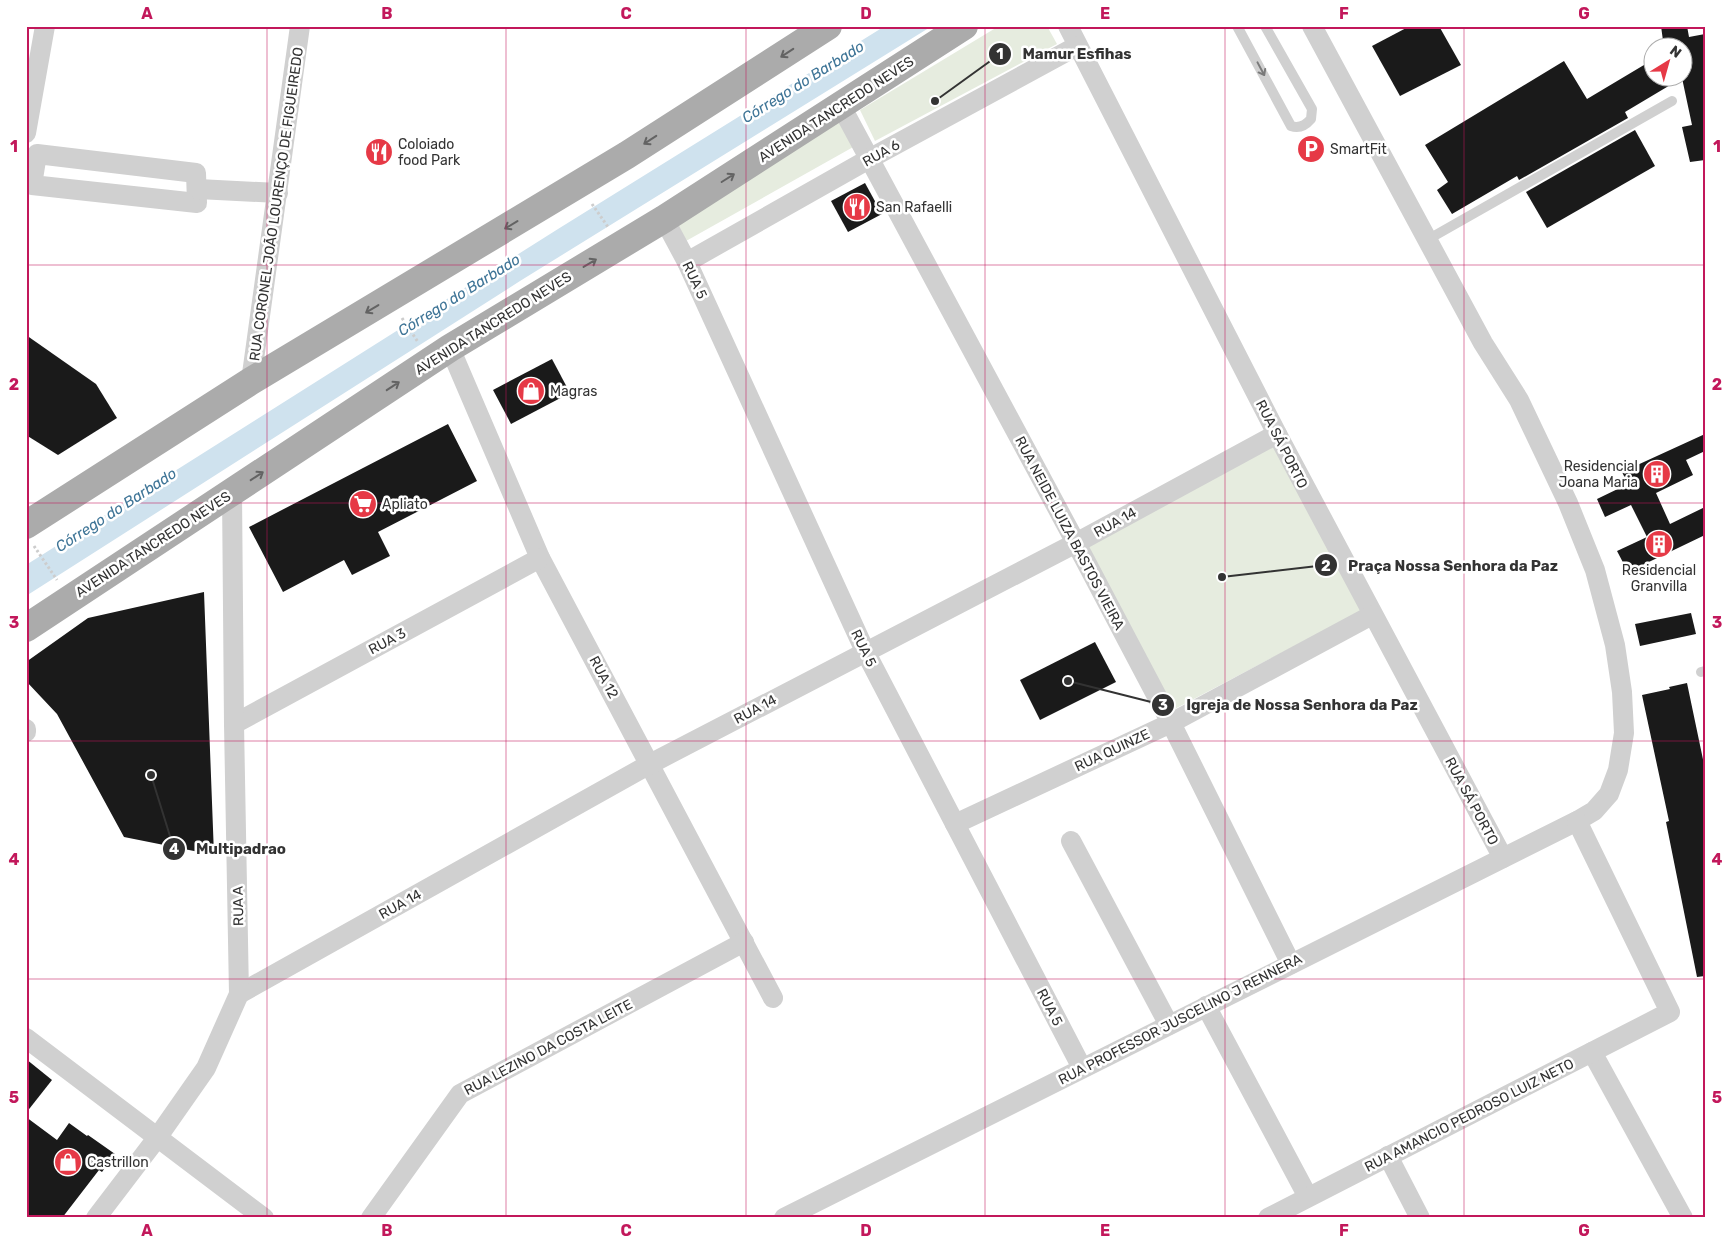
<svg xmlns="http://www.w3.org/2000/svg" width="1731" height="1244" viewBox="0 0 1731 1244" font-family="Rubik,sans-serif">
<rect width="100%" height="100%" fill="#fff"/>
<g fill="#e6ecdf">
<polygon points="999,26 1047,26 1057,44 875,141 860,110"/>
<polygon points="839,113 855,146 686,241 676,221"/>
<polygon points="1274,443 1363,610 1171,711 1082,543"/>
</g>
<polygon fill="#cfe2ee" points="885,26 932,26 520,281 26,596 26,565 558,229"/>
<g fill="#1a1a1a">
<polygon points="1410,26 1439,26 1461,65 1400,96 1372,46"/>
<polygon points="1661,26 1687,26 1689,37 1705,34 1705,160 1690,162 1682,127 1692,125 1682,78 1625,112 1628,118 1519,180 1517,176 1452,214 1437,190 1448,182 1425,145 1564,61 1587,99 1654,59 1654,78 1684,78 1684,48 1664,48"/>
<polygon points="1635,130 1655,166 1547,228 1526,192"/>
<polygon points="865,183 882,214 848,232 831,201"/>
<polygon points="26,335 96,384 117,418 58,455 26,435"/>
<polygon points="552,359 570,393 511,424 493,390"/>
<polygon points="448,424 477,481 378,532 390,556 352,575 344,560 283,592 249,527"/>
<polygon points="1705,434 1705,451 1686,460 1693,475 1656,493 1670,524 1705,507 1705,535 1628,572 1617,551 1647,537 1631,505 1605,517 1597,499 1628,484 1622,472"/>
<polygon points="204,592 214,855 124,837 57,714 26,681 26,662 88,618"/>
<polygon points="1691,613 1696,634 1640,646 1635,624"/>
<polygon points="1095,642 1116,682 1040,720 1020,680"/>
<polygon points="1687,683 1705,769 1705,976 1697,977 1666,822 1669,821 1642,695 1670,689 1669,687"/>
<polygon points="26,1059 52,1080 26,1113"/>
<polygon points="26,1117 57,1140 69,1123 87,1136 88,1135 115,1154 102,1172 99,1170 62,1218 26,1218"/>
</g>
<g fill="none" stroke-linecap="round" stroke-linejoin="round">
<g stroke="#cdcdcd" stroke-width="3" stroke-dasharray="2.5 2.5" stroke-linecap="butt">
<polyline points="592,204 608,227"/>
<polyline points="402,318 418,342"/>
<polyline points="34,546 57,580"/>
</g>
<g stroke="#d0d0d0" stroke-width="10">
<path d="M1237,26L1291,126C1299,129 1305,126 1311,119L1312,109L1265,26"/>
<polyline points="1427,240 1672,101"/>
<polyline points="1701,672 1705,671"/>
</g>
<g stroke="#d0d0d0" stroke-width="20">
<polyline points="1068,26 1277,434 1503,858"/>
<polyline points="841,106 1076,543 1171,723 1291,964"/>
<polyline points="26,133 45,26"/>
<polygon points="37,154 196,173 197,203 32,185"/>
<polyline points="198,189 278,193"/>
<polyline points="664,219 687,262 865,651 1082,1068"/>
<polyline points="687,262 869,159 1077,46"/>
<polyline points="450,348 540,558 773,998"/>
<polyline points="251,381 300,26"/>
<polyline points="234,724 540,558"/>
<polyline points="26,729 26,732"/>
<polyline points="955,824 1171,723 1372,615"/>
<polyline points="1071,841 1169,1025"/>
<polyline points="239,994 650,764 1076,543 1277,434"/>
<polyline points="1206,1006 1308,1197"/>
<polyline points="26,1038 264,1218"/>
<polyline points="1592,1052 1683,1218"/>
<polyline points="1388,1156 1420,1218"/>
<polyline points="96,1218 157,1138 206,1068 239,994 234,724 232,492"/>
<polyline points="371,1218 460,1094 744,942"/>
<polyline points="784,1218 1577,821 1594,811 1609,794 1618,770 1624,733 1622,692 1615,645 1595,570 1568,503 1519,400 1483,343 1312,26"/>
<polyline points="1268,1218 1670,1012 1577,821"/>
</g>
<g stroke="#ababab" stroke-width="28">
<polyline points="26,525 251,381 627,155 828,26"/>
<polyline points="26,628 450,348 664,219 964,26"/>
</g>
</g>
<defs><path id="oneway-shaft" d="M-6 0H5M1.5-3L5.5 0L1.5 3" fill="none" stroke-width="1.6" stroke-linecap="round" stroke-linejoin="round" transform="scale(1.25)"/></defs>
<g stroke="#636363">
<use href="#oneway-shaft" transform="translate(787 53) rotate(147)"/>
<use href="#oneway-shaft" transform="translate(650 140) rotate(147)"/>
<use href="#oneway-shaft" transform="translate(728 178) rotate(-32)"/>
<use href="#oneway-shaft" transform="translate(511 225) rotate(149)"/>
<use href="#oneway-shaft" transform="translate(590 263) rotate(-31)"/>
<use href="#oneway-shaft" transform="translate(372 309) rotate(149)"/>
<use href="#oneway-shaft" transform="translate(393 386) rotate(-33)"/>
<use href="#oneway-shaft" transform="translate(257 476) rotate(-33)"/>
</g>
<use stroke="#7a7a7a" href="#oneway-shaft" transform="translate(1261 69) rotate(62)"/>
<path fill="none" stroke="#c2185b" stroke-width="1" stroke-opacity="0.55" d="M267,26V1218M506,26V1218M746,26V1218M985,26V1218M1225,26V1218M1464,26V1218M26,265H1705M26,503H1705M26,741H1705M26,979H1705"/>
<defs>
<g id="parking-disc" transform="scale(1.4375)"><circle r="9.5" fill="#e63946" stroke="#fff"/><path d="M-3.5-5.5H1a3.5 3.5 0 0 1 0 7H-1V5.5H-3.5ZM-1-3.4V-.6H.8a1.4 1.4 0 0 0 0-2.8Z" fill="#fff"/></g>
<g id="restaurant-disc" transform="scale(1.4375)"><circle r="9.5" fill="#e63946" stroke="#fff"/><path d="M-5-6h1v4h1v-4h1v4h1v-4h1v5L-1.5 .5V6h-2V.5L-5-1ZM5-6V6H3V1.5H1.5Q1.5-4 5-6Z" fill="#fff"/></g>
<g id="shop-disc" transform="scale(1.4375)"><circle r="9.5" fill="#e63946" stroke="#fff"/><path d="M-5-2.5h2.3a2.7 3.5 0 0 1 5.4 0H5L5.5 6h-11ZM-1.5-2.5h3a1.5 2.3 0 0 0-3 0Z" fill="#fff"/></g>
<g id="building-disc" transform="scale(1.4375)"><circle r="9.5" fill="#e63946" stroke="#fff"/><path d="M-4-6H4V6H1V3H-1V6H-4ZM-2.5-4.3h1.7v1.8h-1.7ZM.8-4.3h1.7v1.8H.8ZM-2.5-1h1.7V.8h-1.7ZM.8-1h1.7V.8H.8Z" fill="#fff"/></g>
<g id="supermarket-disc" transform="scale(1.4375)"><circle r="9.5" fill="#e63946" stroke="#fff"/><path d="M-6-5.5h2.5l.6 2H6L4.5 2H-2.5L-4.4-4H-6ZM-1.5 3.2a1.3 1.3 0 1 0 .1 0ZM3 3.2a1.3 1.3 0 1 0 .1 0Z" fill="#fff"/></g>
</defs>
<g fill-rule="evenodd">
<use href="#parking-disc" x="1311" y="149"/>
<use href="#restaurant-disc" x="379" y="152"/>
<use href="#restaurant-disc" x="857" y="207"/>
<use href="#shop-disc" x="531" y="391"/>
<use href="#building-disc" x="1657" y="474"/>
<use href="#supermarket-disc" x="363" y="504"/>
<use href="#building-disc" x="1659" y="544"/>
<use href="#shop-disc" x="68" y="1162"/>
</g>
<g text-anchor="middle" stroke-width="5" stroke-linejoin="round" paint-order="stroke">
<g font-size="14" fill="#333" stroke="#fff">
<text transform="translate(836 109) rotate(-33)" y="5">AVENIDA TANCREDO NEVES</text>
<text transform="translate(881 153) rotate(-29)" y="5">RUA 6</text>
<text transform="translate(276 204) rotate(-82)" y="5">RUA CORONEL JOÃO LOURENÇO DE FIGUEIREDO</text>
<text transform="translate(695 280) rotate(65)" y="5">RUA 5</text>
<text transform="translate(493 323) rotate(-32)" y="5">AVENIDA TANCREDO NEVES</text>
<text transform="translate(1282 444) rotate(63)" y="5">RUA SÁ PORTO</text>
<text transform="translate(1115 522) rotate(-29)" y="5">RUA 14</text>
<text transform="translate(1070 533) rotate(62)" y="5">RUA NEIDE LUIZA BASTOS VIEIRA</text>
<text transform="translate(153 544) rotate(-33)" y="5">AVENIDA TANCREDO NEVES</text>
<text transform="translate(387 641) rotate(-28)" y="5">RUA 3</text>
<text transform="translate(864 648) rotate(64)" y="5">RUA 5</text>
<text transform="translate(604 677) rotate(62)" y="5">RUA 12</text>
<text transform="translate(755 709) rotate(-28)" y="5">RUA 14</text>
<text transform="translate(1112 750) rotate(-25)" y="5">RUA QUINZE</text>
<text transform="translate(1472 801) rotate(62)" y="5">RUA SÁ PORTO</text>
<text transform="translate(400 904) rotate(-29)" y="5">RUA 14</text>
<text transform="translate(238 906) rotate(-91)" y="5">RUA A</text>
<text transform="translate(1050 1007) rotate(63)" y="5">RUA 5</text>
<text transform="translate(1180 1019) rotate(-27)" y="5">RUA PROFESSOR JUSCELINO J RENNERA</text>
<text transform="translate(548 1047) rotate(-28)" y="5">RUA LEZINO DA COSTA LEITE</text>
<text transform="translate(1469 1115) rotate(-27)" y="5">RUA AMANCIO PEDROSO LUIZ NETO</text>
</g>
<g font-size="14" fill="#333" stroke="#fff" text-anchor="start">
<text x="398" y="149">Coloiado<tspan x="398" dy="16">food Park</tspan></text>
<text x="1330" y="154">SmartFit</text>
<text x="876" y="212">San Rafaelli</text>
<text x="550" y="396">Magras</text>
<text x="1638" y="471" text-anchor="end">Residencial<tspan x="1638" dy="16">Joana Maria</tspan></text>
<text x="382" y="509">Apliato</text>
<text x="1659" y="575" text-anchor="middle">Residencial<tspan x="1659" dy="16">Granvilla</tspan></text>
<text x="87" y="1167">Castrillon</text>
</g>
<g font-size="15" font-style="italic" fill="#3f7597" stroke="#fff">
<text transform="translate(803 82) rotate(-32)" y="5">Córrego do Barbado</text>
<text transform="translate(459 295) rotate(-32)" y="5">Córrego do Barbado</text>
<text transform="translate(116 510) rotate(-33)" y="5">Córrego do Barbado</text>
</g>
</g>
<path fill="none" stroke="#333" stroke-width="2" d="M935 101L1000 54M1222 577L1326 565M1068 681L1163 705M151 775L174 849"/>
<g fill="#333" stroke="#fff" stroke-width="2">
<circle cx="935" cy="101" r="5"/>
<circle cx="1222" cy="577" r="5"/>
<circle cx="1068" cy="681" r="5"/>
<circle cx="151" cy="775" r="5"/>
<circle cx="1000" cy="54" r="12"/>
<circle cx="1326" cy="565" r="12"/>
<circle cx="1163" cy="705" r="12"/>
<circle cx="174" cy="849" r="12"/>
</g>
<g font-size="15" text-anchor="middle" font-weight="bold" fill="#fff">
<text x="1000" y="59">1</text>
<text x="1326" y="571">2</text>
<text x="1163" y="710">3</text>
<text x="174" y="854">4</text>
</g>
<g font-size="15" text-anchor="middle" font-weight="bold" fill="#333" stroke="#fff" stroke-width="5" stroke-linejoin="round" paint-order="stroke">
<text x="1077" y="59">Mamur Esfihas</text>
<text x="1453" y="571">Praça Nossa Senhora da Paz</text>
<text x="1302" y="710">Igreja de Nossa Senhora da Paz</text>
<text x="241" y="854">Multipadrao</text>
</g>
<rect width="1731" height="1244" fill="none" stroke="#ffffff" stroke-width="55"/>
<g transform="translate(1668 62) rotate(37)"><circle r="24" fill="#ffffff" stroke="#adadad"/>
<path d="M0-4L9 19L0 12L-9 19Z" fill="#e63946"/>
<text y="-8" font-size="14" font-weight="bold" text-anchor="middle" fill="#333333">N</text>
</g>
<rect x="28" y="28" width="1676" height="1188" fill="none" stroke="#c2185b" stroke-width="2"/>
<g font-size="16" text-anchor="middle" font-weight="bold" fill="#c2185b">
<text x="147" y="19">A</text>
<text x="387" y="19">B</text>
<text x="626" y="19">C</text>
<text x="866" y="19">D</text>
<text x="1105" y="19">E</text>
<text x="1344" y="19">F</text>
<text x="1584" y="19">G</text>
<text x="14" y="152">1</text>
<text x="1717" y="152">1</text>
<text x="14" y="390">2</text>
<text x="1717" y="390">2</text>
<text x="14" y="628">3</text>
<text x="1717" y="628">3</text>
<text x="14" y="865">4</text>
<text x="1717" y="865">4</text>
<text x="14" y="1103">5</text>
<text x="1717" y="1103">5</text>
<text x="147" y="1236">A</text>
<text x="387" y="1236">B</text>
<text x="626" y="1236">C</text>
<text x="866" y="1236">D</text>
<text x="1105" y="1236">E</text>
<text x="1344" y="1236">F</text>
<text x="1584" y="1236">G</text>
</g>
</svg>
